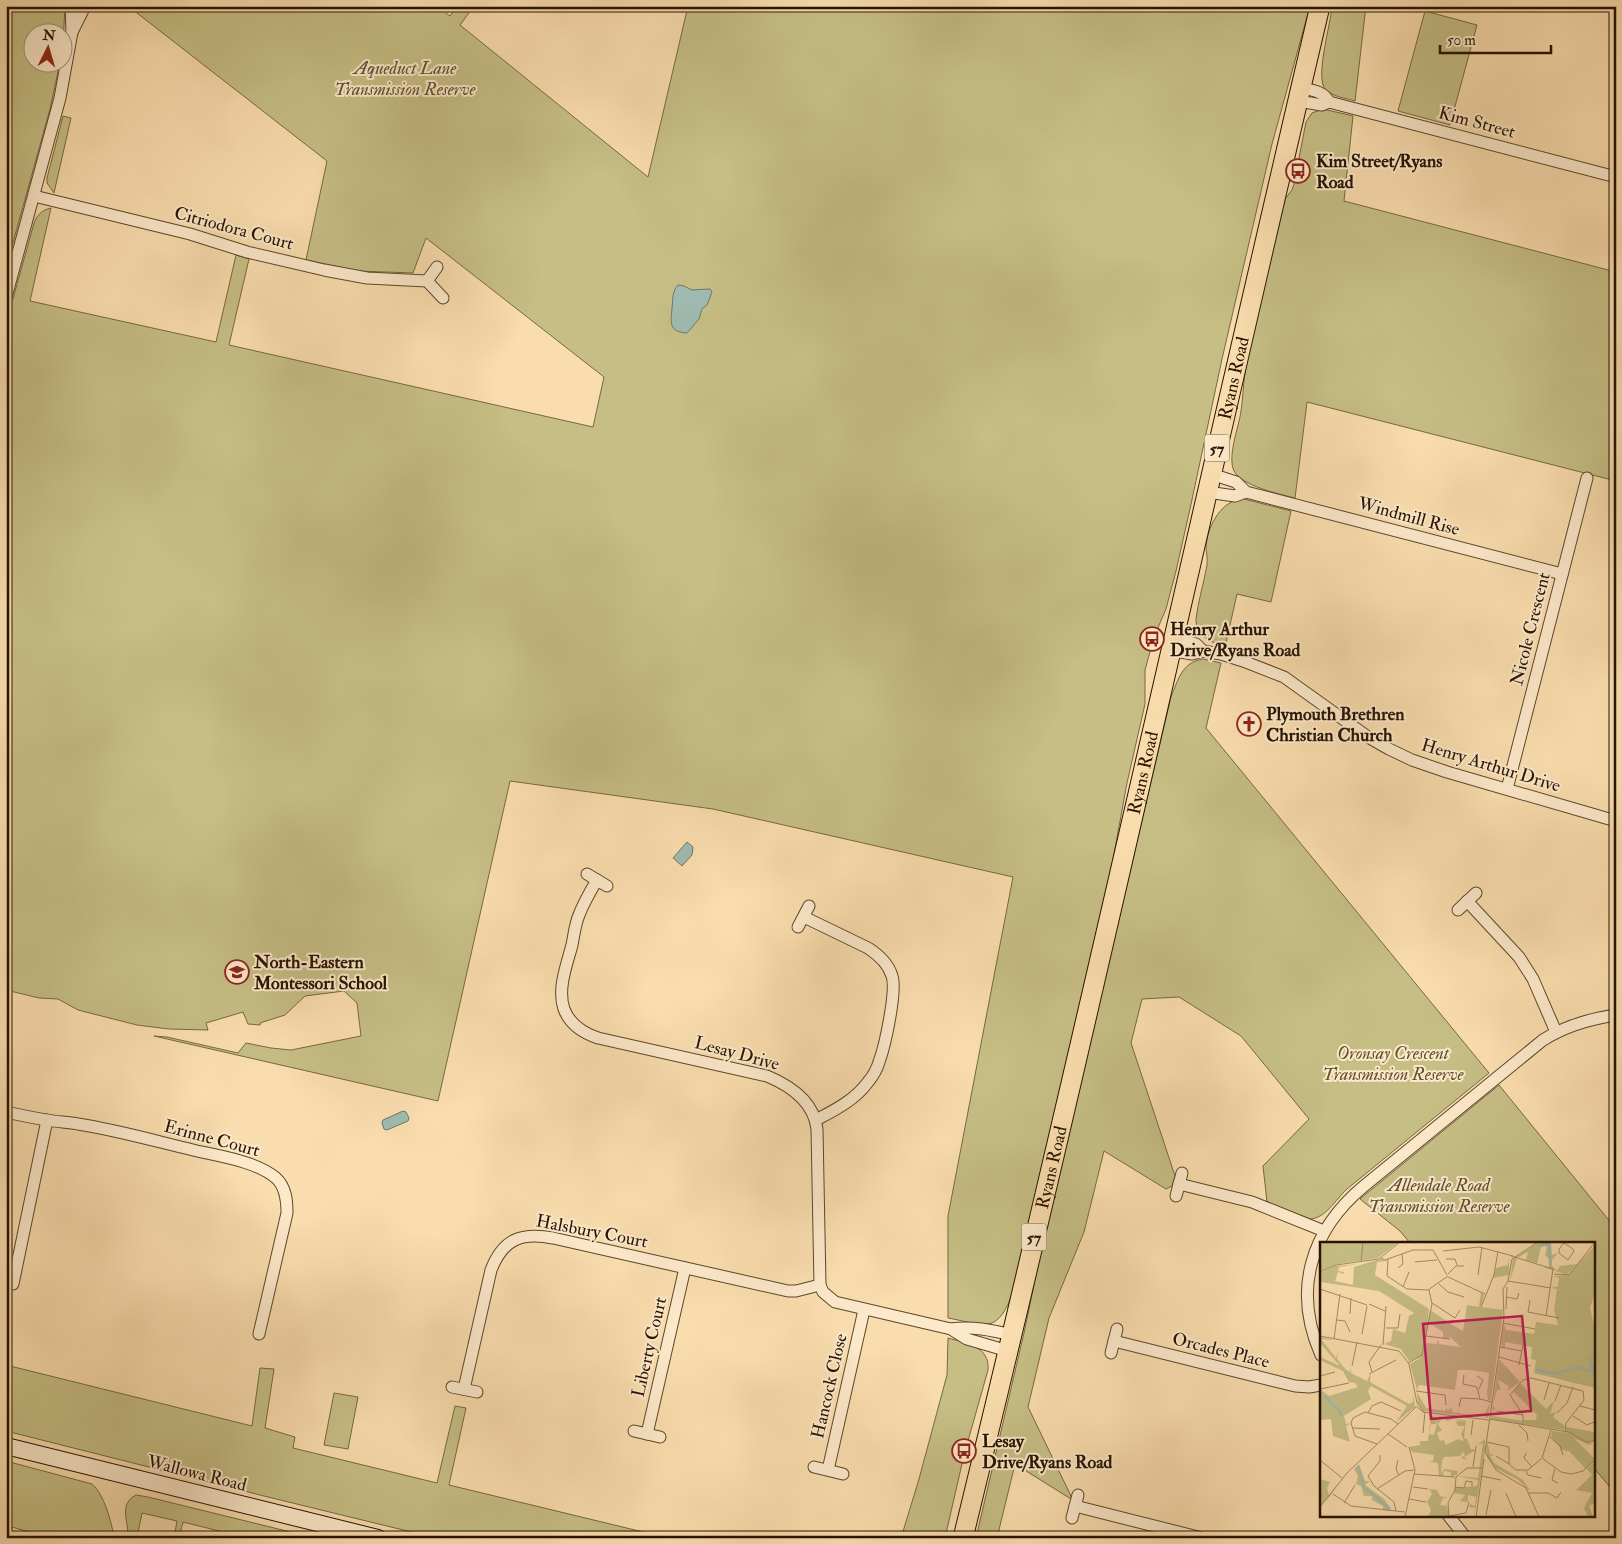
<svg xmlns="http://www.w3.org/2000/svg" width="1622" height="1544" viewBox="0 0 1622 1544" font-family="'IM FELL Double Pica',serif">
<rect width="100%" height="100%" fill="#faddae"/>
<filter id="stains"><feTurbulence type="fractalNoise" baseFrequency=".004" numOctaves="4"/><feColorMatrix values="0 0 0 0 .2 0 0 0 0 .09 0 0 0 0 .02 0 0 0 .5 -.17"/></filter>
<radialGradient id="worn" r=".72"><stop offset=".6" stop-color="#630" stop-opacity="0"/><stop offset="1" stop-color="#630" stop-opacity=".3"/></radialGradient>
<g fill="#c6be85" stroke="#766842">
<polygon points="6,6 65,6 63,44 62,32 32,32 32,62 60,63 50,109 6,268"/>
<path d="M128,6H437L450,16L457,6H474L460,25L648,177L688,6H1310L1272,144L1222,359L1190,509L1176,571L1166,609L1154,637L1145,670V704L1127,783L1112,865L1022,1252C1018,1270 1011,1321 988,1324C976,1325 960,1320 948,1318V1216L1013,877L713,809L510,781L438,1101L154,1036L167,1037L238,1053L246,1043L271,1048L291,1050L361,1036L357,1003L344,991L305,996L285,1015L260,1023V1025L248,1024L243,1012L206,1023L208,1030L169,1029L137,1025L78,1010L58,999L39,998L6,990V324L34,223C37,215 42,210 51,208L30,301L216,342L236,255L249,259L229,345L593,427L604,377L426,238L413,273L358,271L306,260L327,161Z"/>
<path d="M1332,6H1366L1355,101C1346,98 1333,97 1326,90C1314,79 1331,24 1332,6Z"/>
<polygon points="1425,11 1477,25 1450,125 1398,111"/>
<path d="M1323,109L1353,116L1344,201L1616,272V481L1307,402L1295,498C1279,494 1242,486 1234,471C1227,456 1239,427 1241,411C1243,399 1243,386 1245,373C1255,315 1271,257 1285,199L1292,190L1294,184L1306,122L1312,113Z"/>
<polygon points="63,116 71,118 54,193 47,183 47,178"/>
<path d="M1244,499L1291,511L1271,602L1237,594L1225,647C1210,641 1196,637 1196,619C1198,601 1204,583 1207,565C1208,559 1206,552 1206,546C1208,525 1222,499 1244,499Z"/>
<path d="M1203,659L1221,663L1206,728L1489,1073L1347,1189C1335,1200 1326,1218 1310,1219L1267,1202L1263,1166L1309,1119L1241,1036L1179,997L1142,999L1131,1043L1175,1176L1172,1186L1166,1189L1104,1151L1084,1232L1049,1318L1028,1407L1071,1496V1499L1015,1464L997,1538H976L1024,1333L1049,1213L1171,697C1178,680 1182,662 1203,659Z"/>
<polygon points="1499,1085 1616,1229 1616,1494 1593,1467 1593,1243 1410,1243 1400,1231 1360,1199"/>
<path d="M948,1338C966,1343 990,1346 988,1370L964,1455L945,1538H901L919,1479L947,1375Z"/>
<polygon points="6,1365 252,1426 260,1368 274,1369 265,1428 295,1437 293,1448 437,1483 455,1406 466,1408 449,1485 668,1538 436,1538 268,1497 6,1431"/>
<polygon points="334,1393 358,1397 348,1449 324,1445"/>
<path d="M6,1461L92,1484C104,1494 112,1523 114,1538H50L12,1527L9,1538H6Z"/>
<path d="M136,1495L148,1497L315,1538H251L224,1532L223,1538H218L219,1531L183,1522L179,1538H174L177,1521L142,1513L137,1538H128C129,1522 118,1504 136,1495Z"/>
</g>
<g fill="#9fbbb1" stroke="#6f786a">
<path d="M678,285L684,286L692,290L710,289L712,292L707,305L702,309L699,319L687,333C668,332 671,322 672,308C673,300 672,291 678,285Z"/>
<polygon points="687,842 693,847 692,855 682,866 673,858"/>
<polygon points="403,1111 406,1112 409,1118 408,1121 387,1130 384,1129 382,1123 383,1120"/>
</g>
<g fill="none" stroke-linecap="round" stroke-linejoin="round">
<g stroke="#5b462c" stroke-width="13">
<g id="minor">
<polyline points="72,32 83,10 84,6"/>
<path d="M1301,88C1311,90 1324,91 1329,102"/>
<polyline points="1298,101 1322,105 1329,102 1616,177"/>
<polyline points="34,196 190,234 247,252 324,270 367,278 427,281"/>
<polyline points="437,267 427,281 443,298"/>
<polyline points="6,297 60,98 72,32 71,6"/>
<polyline points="1211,474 1236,482 1246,492 1562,574"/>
<polyline points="1207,492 1235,496 1246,492"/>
<polyline points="1173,637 1196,644 1203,651"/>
<polyline points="1170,650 1192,654 1203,651 1221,654 1243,661 1284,677 1368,737 1389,749 1412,760 1447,772 1616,821"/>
<polyline points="1507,789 1587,478"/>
<polyline points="587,874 607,886"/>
<path d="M597,880C590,892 584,902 579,915C575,924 574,935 572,945C567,964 557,989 564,1009C570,1025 583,1033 598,1038L767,1076C791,1086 814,1102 817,1129L820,1285L823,1292L835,1302L951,1329C972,1326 991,1330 1012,1335"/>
<polyline points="1467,901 1519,957 1533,979 1556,1032"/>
<polyline points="1458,910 1476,893"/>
<path d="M804,917L868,948C879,955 888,963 892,976C897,991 885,1046 879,1062C877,1069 873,1076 868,1082C855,1100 835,1110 816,1120"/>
<polyline points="798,927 809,906"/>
<path d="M6,1112C20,1115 34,1118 47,1120C57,1122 68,1122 78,1124C117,1130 155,1141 193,1150C218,1156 256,1161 276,1178C286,1187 287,1201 287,1213L259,1334"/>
<polyline points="1179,1184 1252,1202 1324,1231"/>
<polyline points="1176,1196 1182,1173"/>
<polyline points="13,1284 47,1120"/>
<polyline points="951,1329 967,1339 1008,1351"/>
<polyline points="1114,1341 1295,1386 1309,1387 1321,1385"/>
<polyline points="1111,1353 1117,1329"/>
<path d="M1321,1355C1292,1290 1311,1230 1364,1186L1543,1040C1565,1026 1589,1019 1616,1015"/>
<polyline points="452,1387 477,1392"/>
<path d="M464,1389L491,1270C503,1239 521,1232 553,1238L788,1291H796L820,1285"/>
<polyline points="634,1431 660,1437"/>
<polyline points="647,1434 685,1268"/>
<polyline points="814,1467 843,1474"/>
<polyline points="828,1470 864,1310"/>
<polyline points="1075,1506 1202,1538"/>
<polyline points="1448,1515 1466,1538"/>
<polyline points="1072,1518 1078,1495"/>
</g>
</g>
<g stroke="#261300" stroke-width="18">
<polyline id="secondary" points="6,1446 378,1538"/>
</g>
<g stroke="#261300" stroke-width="21">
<g id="primary">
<path id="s1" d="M963,1538C1087,1028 1200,517 1320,6"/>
</g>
</g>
<use href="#minor" stroke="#fce9ca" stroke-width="11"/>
<use href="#secondary" stroke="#fce9ca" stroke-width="16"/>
<use href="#primary" stroke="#faddae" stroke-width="19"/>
</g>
<defs>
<g id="bus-ring" transform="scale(1.25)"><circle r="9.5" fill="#fce9ca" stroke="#8f2418" stroke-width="1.5"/><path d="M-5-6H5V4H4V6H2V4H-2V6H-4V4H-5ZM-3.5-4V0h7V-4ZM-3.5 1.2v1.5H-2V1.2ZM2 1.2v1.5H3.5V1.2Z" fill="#8f2418"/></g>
<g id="church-ring" transform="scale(1.25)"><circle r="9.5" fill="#fce9ca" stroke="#8f2418" stroke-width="1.5"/><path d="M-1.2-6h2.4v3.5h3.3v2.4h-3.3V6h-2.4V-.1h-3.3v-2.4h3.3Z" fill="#8f2418"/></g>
<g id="school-ring" transform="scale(1.25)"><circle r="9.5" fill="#fce9ca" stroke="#8f2418" stroke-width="1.5"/><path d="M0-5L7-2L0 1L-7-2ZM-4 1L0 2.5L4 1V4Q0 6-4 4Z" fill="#8f2418"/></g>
</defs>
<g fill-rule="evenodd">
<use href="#bus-ring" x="1298" y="171"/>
<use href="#bus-ring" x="1152" y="639"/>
<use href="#church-ring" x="1249" y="724"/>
<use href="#school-ring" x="237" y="972"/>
<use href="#bus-ring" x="964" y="1451"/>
</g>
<g text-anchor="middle" stroke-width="4" stroke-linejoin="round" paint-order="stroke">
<g fill="#fce9ca" stroke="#66533d" stroke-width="1">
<rect x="1204.5" y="434.5" width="25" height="27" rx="4"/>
<rect x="1021.5" y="1223.5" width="25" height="27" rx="4"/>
</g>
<g font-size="16" font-weight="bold" fill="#261300">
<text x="1217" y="454">57</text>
<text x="1034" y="1243">57</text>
</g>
<g font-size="18" font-style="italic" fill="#5e4f2f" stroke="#fce9ca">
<text x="405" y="74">Aqueduct Lane<tspan x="405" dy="21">Transmission Reserve</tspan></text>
<text x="1393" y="1059">Oronsay Crescent<tspan x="1393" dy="21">Transmission Reserve</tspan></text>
<text x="1439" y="1191">Allendale Road<tspan x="1439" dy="21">Transmission Reserve</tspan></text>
</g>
<g font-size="18" fill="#261300" stroke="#fce9ca">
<text transform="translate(1477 122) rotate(15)" y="6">Kim Street</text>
<text transform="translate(234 228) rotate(15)" y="6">Citriodora Court</text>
<text dy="6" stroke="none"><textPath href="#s1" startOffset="1191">Ryans Road</textPath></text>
<text transform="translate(1409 516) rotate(15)" y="6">Windmill Rise</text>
<text transform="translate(1530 629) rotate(-76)" y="6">Nicole Crescent</text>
<text transform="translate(1491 765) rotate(17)" y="6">Henry Arthur Drive</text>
<text dy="6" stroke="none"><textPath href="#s1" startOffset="786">Ryans Road</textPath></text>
<text transform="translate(737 1053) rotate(15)" y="6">Lesay Drive</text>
<text transform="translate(212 1138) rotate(15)" y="6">Erinne Court</text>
<text dy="6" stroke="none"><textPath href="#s1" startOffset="381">Ryans Road</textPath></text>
<text transform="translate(592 1231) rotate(11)" y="6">Halsbury Court</text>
<text transform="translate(649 1347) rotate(-77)" y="6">Liberty Court</text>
<text transform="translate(1221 1350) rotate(14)" y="6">Orcades Place</text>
<text transform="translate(829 1386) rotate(-77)" y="6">Hancock Close</text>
<text transform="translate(197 1473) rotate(14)" y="6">Wallowa Road</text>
</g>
<g font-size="18" font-weight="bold" fill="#261300" stroke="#fce9ca" text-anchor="start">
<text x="1316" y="167">Kim Street/Ryans<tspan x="1316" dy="21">Road</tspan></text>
<text x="1170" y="635">Henry Arthur<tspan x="1170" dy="21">Drive/Ryans Road</tspan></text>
<text x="1266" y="720">Plymouth Brethren<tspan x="1266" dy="21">Christian Church</tspan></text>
<text x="254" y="968">North-Eastern<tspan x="254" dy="21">Montessori School</tspan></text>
<text x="982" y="1447">Lesay<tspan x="982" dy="21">Drive/Ryans Road</tspan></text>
</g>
</g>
<g transform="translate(1320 1242)">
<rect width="275" height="275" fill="#faddae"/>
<path d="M0,0H79L58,16L19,22L0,30ZM219,0H231L232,13L238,11L232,18V24L237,29L240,24L257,22L247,33L223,25H229V16L225,14L227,3L221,5L217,21L206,18L208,10L197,16L190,39L193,17ZM275,3V51L270,66L275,88V146L214,131L216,118L211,117L212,105L185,100V106L182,105L181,99L184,82L186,88L214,92L216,80L238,83L234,68L237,47L231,46L238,44L239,36L233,34L248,33ZM189,14V33L173,36L176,26L188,23ZM60,17L68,19L57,20L55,33L109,67L106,101L117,102L118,97L119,102L141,105L130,95L123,97V90L108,80L110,68L130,81L134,76L131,82L143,89L147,63L159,65L161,50L164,53L161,65L183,68L171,158H168L167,152L169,131L151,128H138L135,148L99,143L97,148L90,122L102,115L89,119L81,107L64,102L71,99L73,87L85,91L89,74L94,71L59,49L0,40V31L15,24L38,22L19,25L18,29L24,30V32L18,30L15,39L33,43L34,25ZM0,95L14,98L1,97L16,116L18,110L17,117L26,128L30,130L31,125V131L47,139L51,131L50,140L89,162L93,160V153L95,165L76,180L87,164L51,144L48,149L51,157L24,174L26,182L31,181L26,184L30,200L13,194L11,177L0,178L1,148L9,154L38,145L35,141L29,140L23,129L0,118V115L20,124L0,101ZM179,117L200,140L187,149L189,144L178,138L181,148H177L173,163L176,169L173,167L172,174L203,179L202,182L171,177ZM200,141L226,167L234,159L230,172L236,170L233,175L245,184L244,188L204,182V178H216L217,173L193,149ZM97,150L106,166L125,169L127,165V169L132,166V170L137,171L139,166L138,171L164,175L170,160L168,176L104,169L98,162ZM106,172L118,176L116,182H111L109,192L114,193L119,174L153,180L146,179L144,196L147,197L151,207L156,208L144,215L148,218L141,216L145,213L143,210L140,214L124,215L122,219L121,232L124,227L138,229L137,233L131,234V230L124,229L123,234H119L118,221L109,220L113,219L114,213L92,210L89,205L100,203V199H108L111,174ZM122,175L123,178L125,175L126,179L134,177L144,180L136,179L138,184H145L141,192L144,199L138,197L126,203L124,198L120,199L117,191L122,188L118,183ZM246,185L275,190V197L266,200L246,189ZM232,189L250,191L265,200L275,199L269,203L254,196L275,217L266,227L249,209L242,208L231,194ZM165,197V213L166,202H168L170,212L175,213L170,214L174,221L203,238L211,250L197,237L175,226L167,215L166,203L154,275L155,266L149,265L150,262L155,264L156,255L148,253V260L140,259L145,253L134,251L135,246L157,244L158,238L137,234L158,236L163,201L157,203ZM275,219V262L269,263L273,275H268L264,266L272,251L256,248L272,233L267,227ZM39,222L45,239H50L45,243L64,257L72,269L63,268V264L52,258V254H44L41,244L36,242L38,234L34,227ZM0,237L10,240L7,246L9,253L19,240L11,253L0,264ZM109,247L117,248L120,254L129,256H123L120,263L127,264L129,275H108L111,268L107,260L112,252Z" fill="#c6be85" fill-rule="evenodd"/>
<path fill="none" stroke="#9fbbb1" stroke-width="2.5" d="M220,3H229L230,23M269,115L275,134M216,128L235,132L259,125L271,130M4,154L20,169L21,175M38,225L44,245L70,267"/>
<path fill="none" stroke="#a58c68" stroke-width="1" d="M218,0L192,17L188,39L183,47L184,76L165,210L176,228L206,246L219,275M244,0V1L253,7L254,9L248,18L239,11V7L244,1L245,0M123,9L159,5L193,14M191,14L233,27L226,74M61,16L65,18L93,8H113L127,33M68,17L67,34L87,47L108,48L128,34M126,17H135L137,23M41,20L43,0M95,20L117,18M78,26L83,22L82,12M0,30L16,23L59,17L80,0M128,32L136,24H144M234,32L249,33L275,0M158,33L162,5M128,35L165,52M188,39L231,46M119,42L128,50L144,55M83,45L89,30M0,47L47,63M186,55L197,57L199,51M210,58L208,70L239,76M112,61L135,76L140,68M49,62L65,69M161,65L174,33L178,9M186,67L187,45M30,72L31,56M17,78L25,79L30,90M183,81L215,87M66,86H78L80,72M42,92L47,64M0,94L79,109L89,122L97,161L104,170M106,94L130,97M14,97L20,52M63,103L66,64M180,105L202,109M179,115L211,124M88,121L102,113L112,62L109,48M199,123L203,103M32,124L37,100M52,130L49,120L61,103M49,132L76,118M144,133L143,142L157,145L160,157L172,160M0,134L15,130M157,134L163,138L159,147M0,147L29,141M96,149L125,153L126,163M224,158L229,141M235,159L241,143M96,164L103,170L169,178M260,164L275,168M139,165L141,156L160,157M177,169L203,173M48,171L52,164L61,160L81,169M237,171L247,161L253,145M253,174L267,183L274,180M169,177L249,190L266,200L275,198M199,183L207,191L208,199M203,183V173L190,153L203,138L211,136L263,149L264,158L246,181L245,190M33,186L60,187M103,191L105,170M68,192L87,205M151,193L153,178M230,195L240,204L243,213M167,200L189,205V222L196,228H208L221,217M57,202L35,194L31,181L33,176L45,170L71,177L78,182M206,211L204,216L212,225M60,213V219L48,234L54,244L74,260L76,269M176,214L189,222M222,216L241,230L251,232L263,229L275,218M222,216L231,188M0,218L22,236M78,218L76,227L79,233M153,225L156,204M235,227L232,238L238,241M206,229L208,233L221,236M94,232L135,235M161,234L181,238M136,235L147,226H162M93,245L108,247M135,245L144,246L146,239L152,240V244M57,247L85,229L94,228M186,251L196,275M209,251H228L237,256L241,250M13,252L31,264L85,270M89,257L106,260M24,261L35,243M0,265L27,231L96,165M166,273L171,248M129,274L146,271L149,260M85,275L95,228L89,205M129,275L128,261L135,248L136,235M156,275L164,217"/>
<path fill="#c2185b" fill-opacity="0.15" stroke="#c2185b" stroke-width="2.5" d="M202,74L211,169L111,177L103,82Z"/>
<rect width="275" height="275" fill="none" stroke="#261300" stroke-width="2.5"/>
</g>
<rect width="1622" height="1544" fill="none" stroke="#faddae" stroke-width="25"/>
<rect x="8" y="8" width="1607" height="1529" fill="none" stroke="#261300" stroke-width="2.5"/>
<rect x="12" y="12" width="1597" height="1519" fill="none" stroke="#261300"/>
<g transform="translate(48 48) rotate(5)"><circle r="24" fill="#fce9ca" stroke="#a69379"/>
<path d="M0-4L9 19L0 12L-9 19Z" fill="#8f2418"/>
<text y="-8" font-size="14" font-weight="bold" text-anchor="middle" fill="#261300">N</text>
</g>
<path d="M1440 45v8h111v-8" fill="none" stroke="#261300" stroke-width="2.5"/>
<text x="1447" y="45" font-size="15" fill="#261300" stroke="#fce9ca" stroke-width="4" paint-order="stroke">50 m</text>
<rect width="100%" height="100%" filter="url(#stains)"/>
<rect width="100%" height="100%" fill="url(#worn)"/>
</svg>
